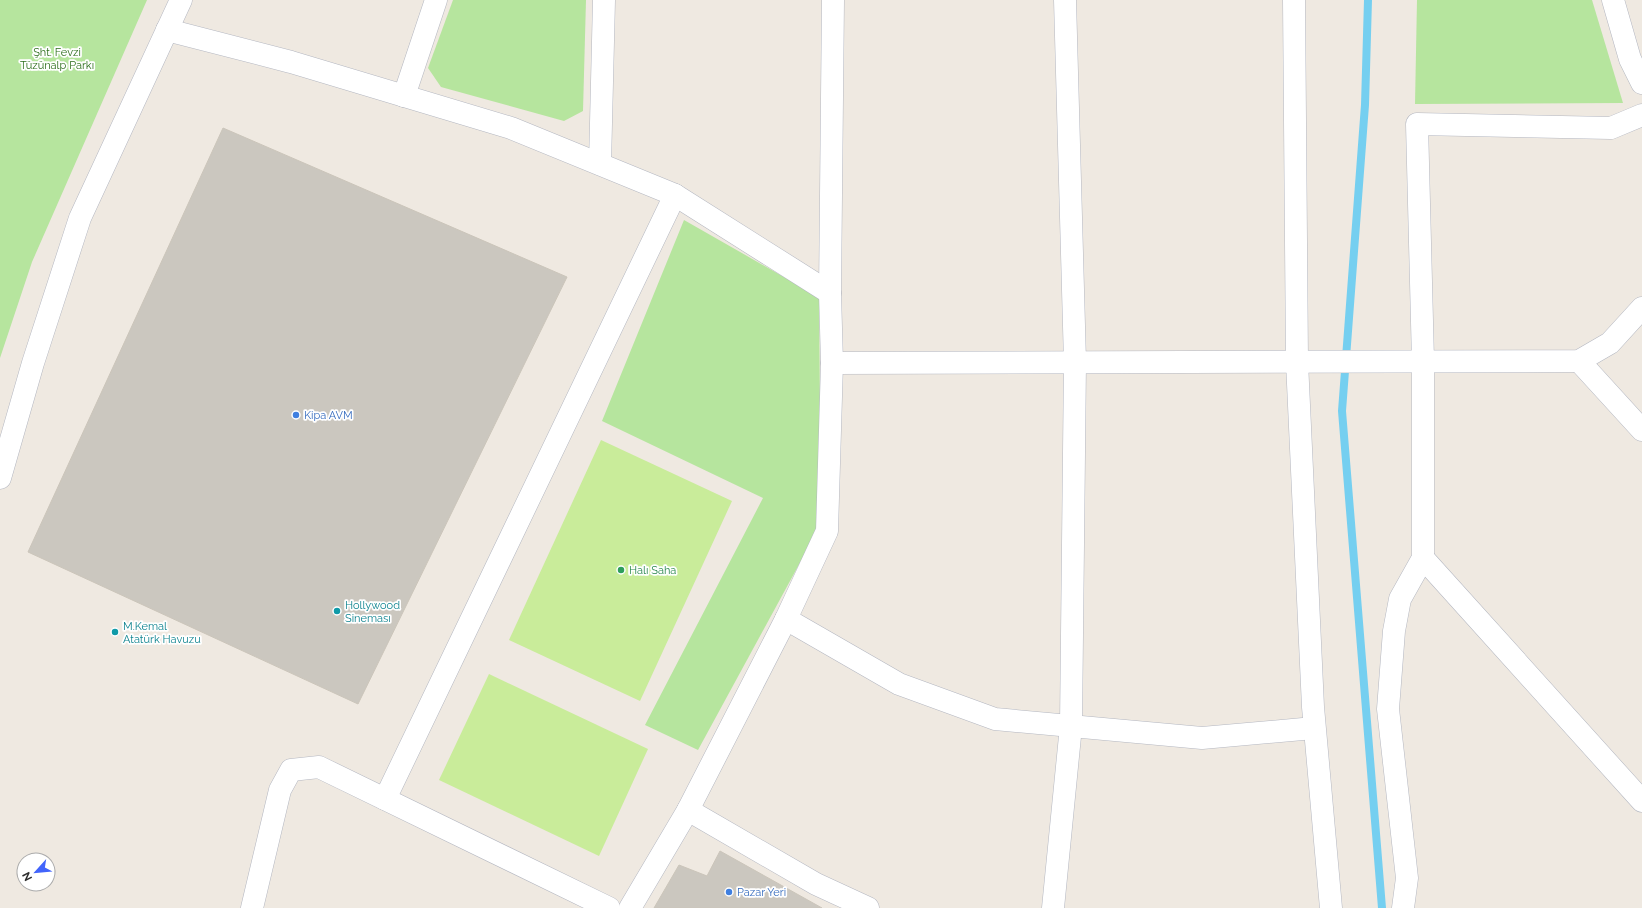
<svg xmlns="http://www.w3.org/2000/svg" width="1642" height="908" viewBox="0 0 1642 908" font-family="Raleway,sans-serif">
<rect width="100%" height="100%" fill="#efe9e1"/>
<g fill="#b6e59e">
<polygon points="0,0 147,0 32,262 0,358"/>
<polygon points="453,0 586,0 583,111 564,121 441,87 428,68"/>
<polygon points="1417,0 1592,0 1623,103 1415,104"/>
<polygon points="684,220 819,297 821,524 698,750 645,725 763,498 602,421"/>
</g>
<g fill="#c9ec9a">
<polygon points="601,440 732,501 640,701 509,640"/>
<polygon points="489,674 648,749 599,856 439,780"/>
</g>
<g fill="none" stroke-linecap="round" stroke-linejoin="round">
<polyline stroke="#75cff0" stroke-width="8" points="1368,0 1365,105 1342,411 1382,908"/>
</g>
<g fill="#cbc7bf" stroke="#cbc5ba">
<polygon points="223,128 567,277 358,704 28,552"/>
<polygon points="720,851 822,908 654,908 679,865 707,876"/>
</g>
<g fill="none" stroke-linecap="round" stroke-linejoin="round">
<g stroke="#b4b7c1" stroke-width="23">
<g id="minor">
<polyline points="1294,0 1297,362 1313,707 1331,908"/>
<polyline points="1613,0 1630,59 1642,83"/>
<polyline points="167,30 291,62 511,128 675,195 830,293"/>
<polyline points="404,96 436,0"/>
<polyline points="600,164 604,0"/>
<polyline points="1579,361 1642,430"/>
<polyline points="832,363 1579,361 1610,343 1642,308"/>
<polyline points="0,478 33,363 80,218 181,0"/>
<polyline points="1423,558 1642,801"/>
<polyline points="786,619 899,684 995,719 1202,738 1314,728"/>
<polyline points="385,799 675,195"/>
<polyline points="688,810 816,884 868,908"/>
<polyline points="252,908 280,790 291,770 319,767 609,908"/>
<polyline points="630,908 688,810 786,619 827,531 832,363 830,293 833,0"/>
<polyline points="1053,908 1071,726 1075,362 1065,0"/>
<polyline points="1403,908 1407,878 1388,709 1394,631 1400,599 1423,558 1423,361 1417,124 1611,128 1642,115"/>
</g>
</g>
<use href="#minor" stroke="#fff" stroke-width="22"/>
</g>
<g fill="#3f7fe0" stroke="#fff" stroke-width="1.5">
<circle cx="296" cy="415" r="4"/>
<circle cx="729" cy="892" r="4"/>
</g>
<circle fill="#2e9e5b" stroke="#fff" stroke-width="1.5" cx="621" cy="570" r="4"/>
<g fill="#0f9aa8" stroke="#fff" stroke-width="1.5">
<circle cx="337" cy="611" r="4"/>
<circle cx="115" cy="632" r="4"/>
</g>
<g text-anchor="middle" stroke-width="3.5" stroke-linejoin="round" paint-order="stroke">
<g font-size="11" fill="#2c6e1b" stroke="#fff">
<text x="57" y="56">Şht. Fevzi<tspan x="57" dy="13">Tüzünalp Parkı</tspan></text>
</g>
<g font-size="11" fill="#366cbe" stroke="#fff" text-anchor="start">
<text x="304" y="419">Kipa AVM</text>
<text x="737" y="896">Pazar Yeri</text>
</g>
<g font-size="11" fill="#27864d" stroke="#fff" text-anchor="start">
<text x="629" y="574">Halı Saha</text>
</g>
<g font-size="11" fill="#0d838f" stroke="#fff" text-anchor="start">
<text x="345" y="609">Hollywood<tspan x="345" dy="13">Sineması</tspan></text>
<text x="123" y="630">M.Kemal<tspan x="123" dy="13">Atatürk Havuzu</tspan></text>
</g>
</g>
<g transform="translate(36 872) rotate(243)"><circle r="19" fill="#ffffff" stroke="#ababab"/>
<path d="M0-3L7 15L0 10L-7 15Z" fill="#4264fb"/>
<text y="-6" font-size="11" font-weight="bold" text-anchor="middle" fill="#2e2e2e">N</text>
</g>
</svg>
